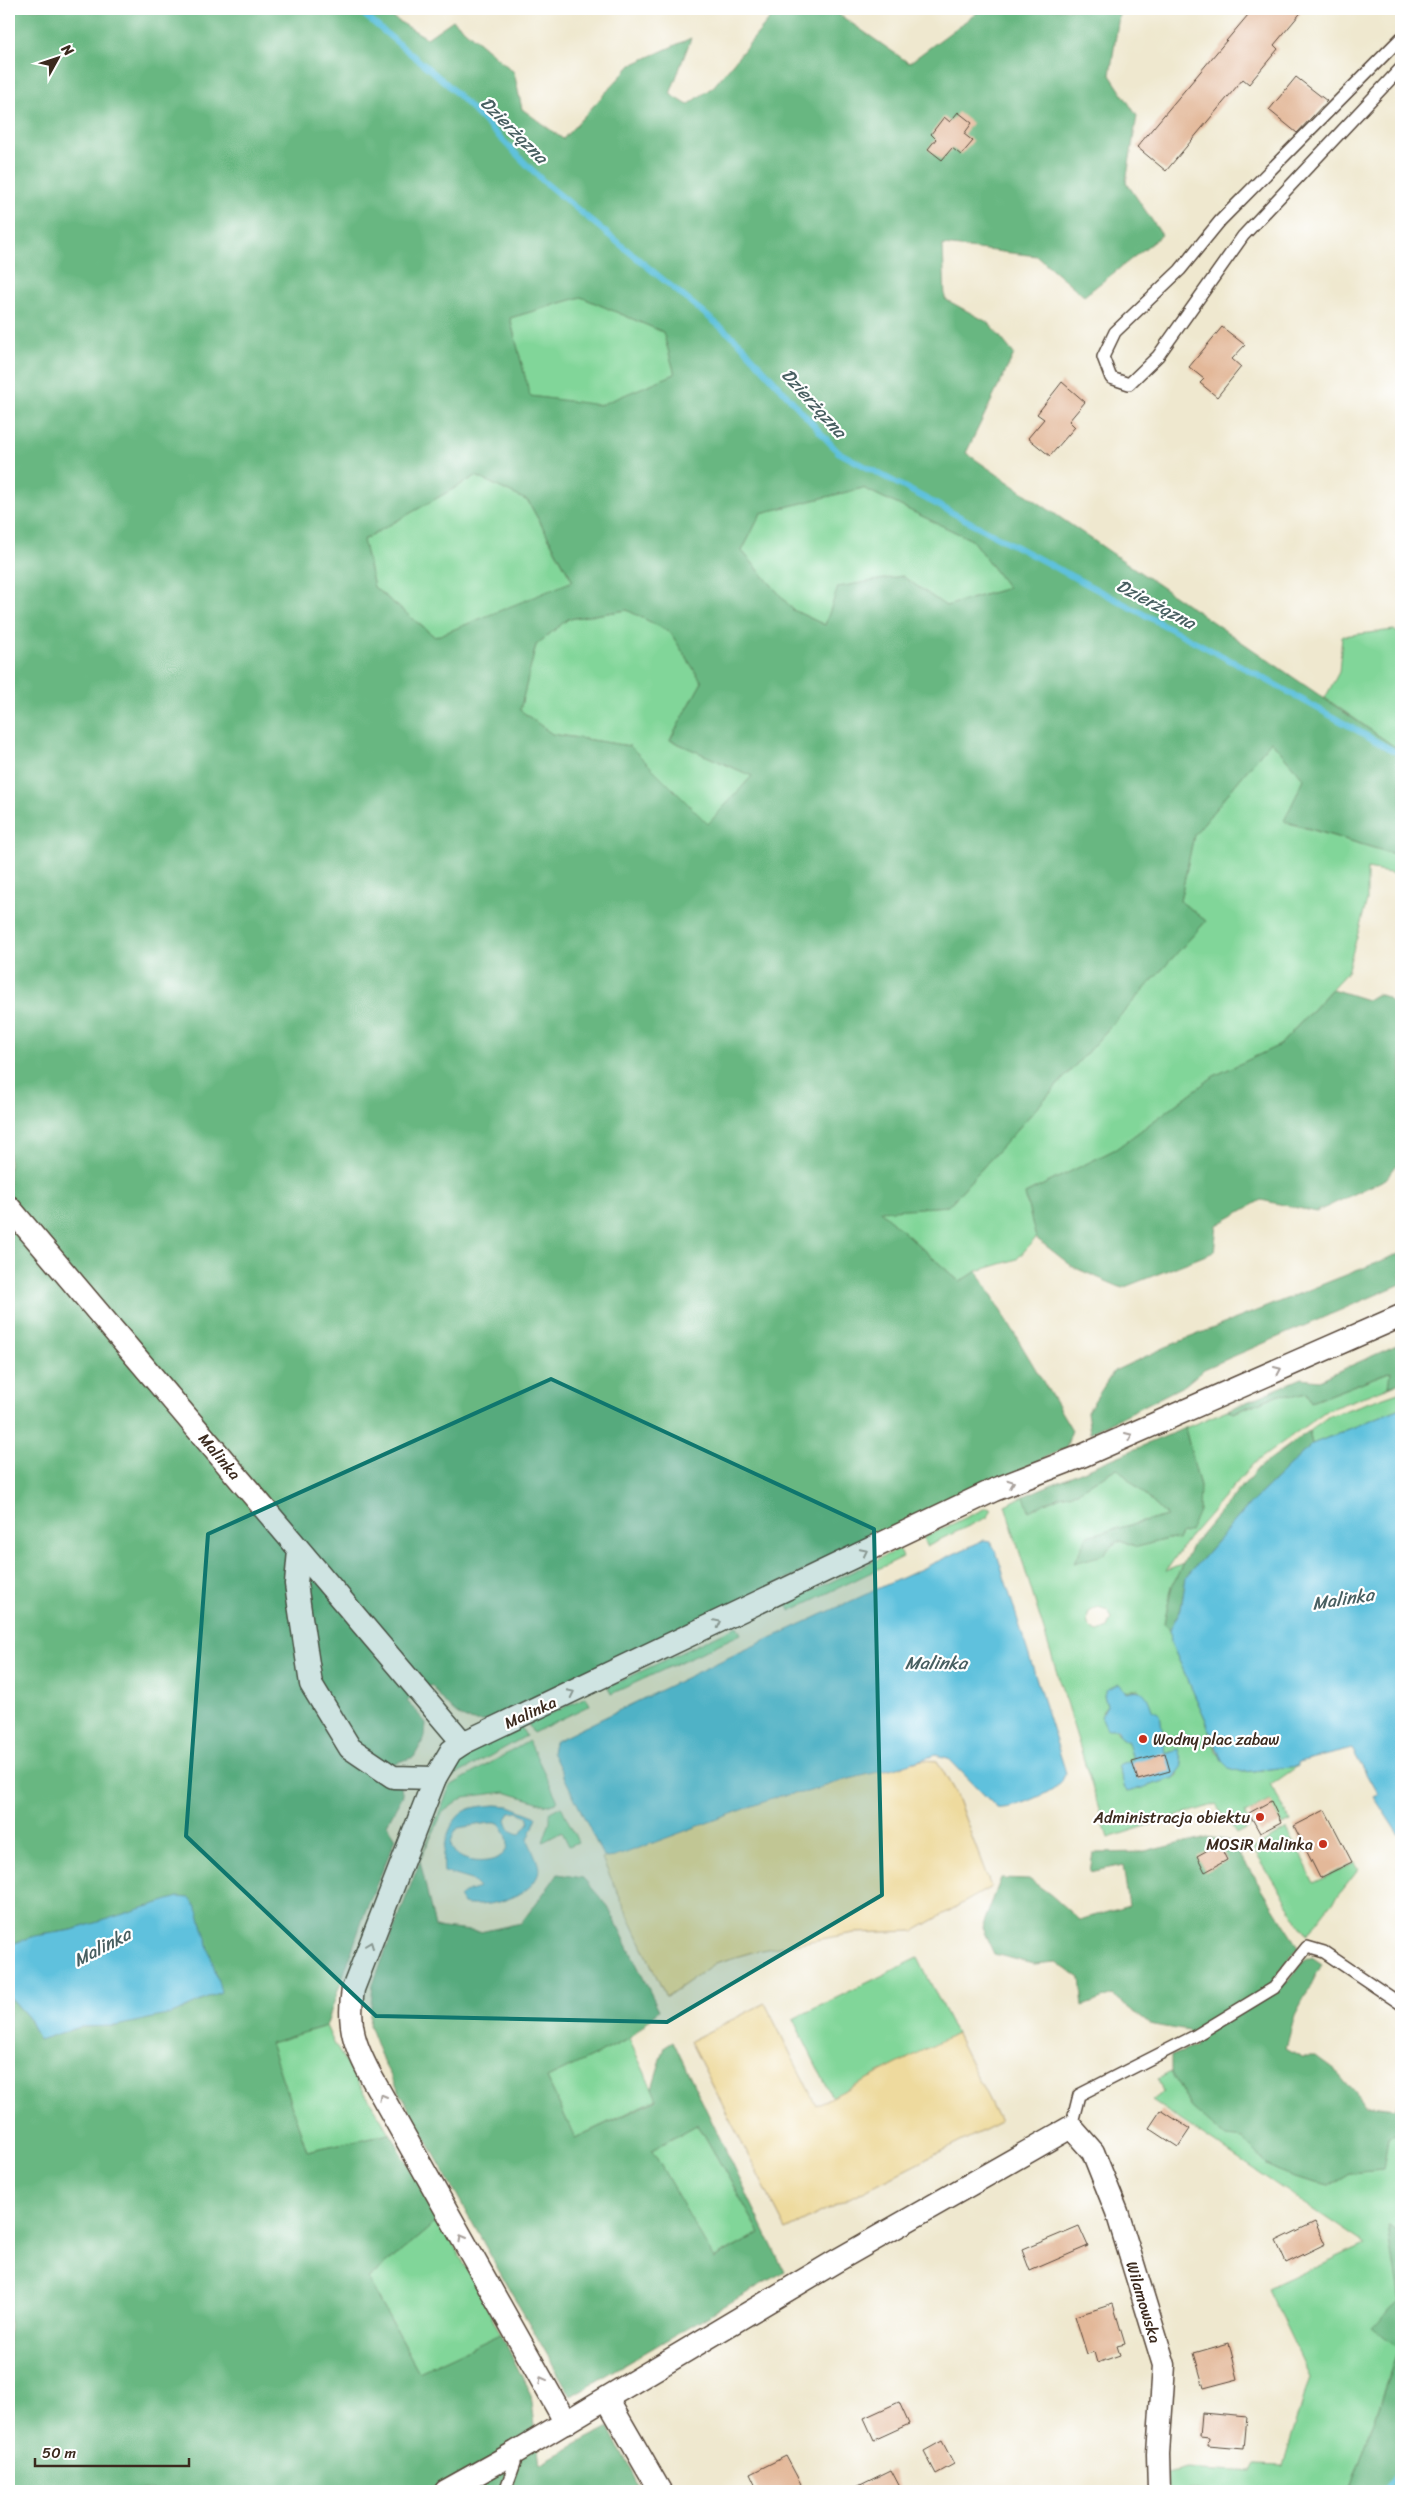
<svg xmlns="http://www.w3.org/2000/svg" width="1410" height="2500" viewBox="0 0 1410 2500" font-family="Sriracha,sans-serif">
<rect width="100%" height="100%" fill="#fff"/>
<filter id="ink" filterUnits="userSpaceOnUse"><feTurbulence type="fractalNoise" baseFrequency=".02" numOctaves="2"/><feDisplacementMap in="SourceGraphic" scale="10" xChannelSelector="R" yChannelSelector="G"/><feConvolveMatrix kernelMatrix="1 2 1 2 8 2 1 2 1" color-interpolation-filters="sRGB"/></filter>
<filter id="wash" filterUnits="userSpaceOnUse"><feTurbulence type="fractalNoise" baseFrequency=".0096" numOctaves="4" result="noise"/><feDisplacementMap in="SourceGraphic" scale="20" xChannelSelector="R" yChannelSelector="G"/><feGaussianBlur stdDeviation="1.12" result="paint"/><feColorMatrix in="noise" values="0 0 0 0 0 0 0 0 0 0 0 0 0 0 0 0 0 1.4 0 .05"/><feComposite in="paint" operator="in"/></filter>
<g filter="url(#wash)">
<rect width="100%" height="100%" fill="#efe8cf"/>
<g fill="#81d699" stroke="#5e805c" fill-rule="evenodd">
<polygon points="581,297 663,332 675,374 600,406 530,396 510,318"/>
<polygon points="476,476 528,501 573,582 435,637 374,587 363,540"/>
<polygon points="863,488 972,540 1008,588 946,606 902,576 839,587 825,625 793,610 742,551 761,513"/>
<polygon points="627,610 670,632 702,682 670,740 752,776 708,825 630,746 552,734 520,710 536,645 568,619"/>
<polygon points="1394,630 1401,636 1401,768 1395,747 1325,698 1339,672 1342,636"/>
<polygon points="1271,741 1304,779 1285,822 1401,856 1401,875 1367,869 1367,901 1347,972 1280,1045 1214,1076 1116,1149 1025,1194 1036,1238 1017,1259 977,1271 960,1282 879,1210 948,1206 1206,921 1180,901 1194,835"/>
<path d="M1392,1371L1389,1387L1327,1410L1253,1464L1188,1539L1166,1571L1183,1564L1172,1586L1164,1624L1170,1629L1171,1643L1205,1718L1217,1753L1243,1772L1298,1766L1271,1785L1291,1821L1283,1825L1270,1801L1245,1814L1251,1826L1236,1834L1216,1804L1108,1838L1005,1505L1024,1496L1030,1510L1060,1496L1077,1492L1117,1468L1167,1516L1087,1536L1103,1555L1111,1546L1121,1540L1137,1547L1167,1539H1178L1200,1487L1185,1428L1228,1410L1234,1413L1280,1394L1294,1396L1307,1393L1311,1402ZM1098,1607L1108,1610L1112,1619L1108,1628L1098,1632C1088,1629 1085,1622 1089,1612ZM1138,1689C1155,1715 1159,1724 1165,1753L1178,1749V1775L1174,1778L1128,1792L1125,1789L1118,1765L1133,1759L1128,1742L1121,1737L1102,1712L1107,1706L1104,1695Z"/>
<polygon points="1401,1391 1401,1408 1312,1444 1309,1431 1329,1416"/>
<polygon points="986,1508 992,1509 988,1517 926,1546 923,1538"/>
<polygon points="899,1549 903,1557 790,1611 787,1603"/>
<polygon points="737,1626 741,1634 611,1694 608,1687"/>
<polygon points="586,1697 590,1705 533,1733 528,1724"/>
<polygon points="521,1727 526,1736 447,1780 457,1758"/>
<polygon points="529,1741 558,1801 547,1805 505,1792 464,1797 443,1812 420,1860 450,1786"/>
<polygon points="561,1806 578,1842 569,1846 562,1832 543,1842 550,1821 550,1812"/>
<polygon points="1287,1829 1315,1883 1355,1862 1359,1869 1307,1935 1253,1849"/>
<polygon points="918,1958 956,2034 832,2097 793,2019"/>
<polygon points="326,2026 335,2045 390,2133 307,2151 270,2043"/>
<polygon points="629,2039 657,2099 575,2138 547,2078"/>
<polygon points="1171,2072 1192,2108 1243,2138 1267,2165 1293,2177 1329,2186 1350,2173 1382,2170 1388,2139 1400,2129 1401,2232 1388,2227 1401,2302 1400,2347 1349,2491 1167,2491 1167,2473 1186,2468 1251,2472 1255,2465 1283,2466 1310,2377 1268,2289 1365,2244 1152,2101 1163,2092 1158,2079"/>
<polygon points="698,2124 760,2233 713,2259 652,2150"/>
<polygon points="440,2219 501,2334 419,2372 368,2279"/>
</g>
<g fill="#68b781" stroke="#527050" fill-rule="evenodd">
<path d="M9,9H378L427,38L453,20L514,72L522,109L563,139L631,65L691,38L670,94L688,105L714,86L778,9H831L909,63L982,9H1120L1110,75L1137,116L1126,182L1162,235L1084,296L1037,256L943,245L945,299L989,323L1014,354L966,453L1395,747L1401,768V856L1284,821L1304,779L1271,741L1194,835L1180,901L1206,921L948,1206L880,1211L960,1282L977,1271L1072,1430L1066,1448L485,1721C457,1724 447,1704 431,1685L407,1701L426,1723L425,1737L414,1757L392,1764L403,1795L387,1824L396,1838L365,1912L326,2026L270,2043L307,2151L390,2133L440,2219L368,2279L419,2372L501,2334L531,2395L540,2464L609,2427L641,2491H9V1996L28,2017L39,2039L80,2027L116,2026L123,1915L72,1930L35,1936L9,1945ZM581,297L663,332L675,374L600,405L530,396L510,318ZM476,476L528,501L573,581L435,637L374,587L363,540ZM863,488L972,540L1008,588L946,606L902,576L838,587L825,625L793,610L742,551L761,513ZM627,610L670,632L702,682L670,740L752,776L708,824L630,746L552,734L520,710L536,645L568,619Z"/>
<polygon points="1332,989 1367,1000 1377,994 1387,997 1401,1014 1401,1163 1396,1166 1386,1179 1316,1212 1261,1200 1217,1225 1214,1252 1122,1288 1073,1267 1036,1238 1025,1194 1116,1149 1214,1076 1280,1045"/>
<polygon points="1401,1253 1401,1284 1204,1369 1185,1385 1090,1433 1087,1412 1114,1371 1166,1347"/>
<polygon points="1401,1343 1401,1382 1389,1387 1391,1371 1311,1402 1307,1393 1294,1396 1280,1394 1233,1413 1228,1410 1302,1378 1319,1380"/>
<polygon points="1185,1428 1200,1487 1199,1511 1190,1531 1181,1534 1178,1540 1167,1539 1137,1547 1121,1540 1111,1546 1103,1555 1074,1563 1087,1536 1167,1516 1117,1468 1077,1492 1060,1496 1029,1511 1024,1496"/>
<polygon points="1309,1431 1312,1444 1249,1505 1186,1577 1181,1609 1170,1629 1164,1624 1172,1586 1193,1544 1258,1468"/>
<polygon points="1207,1837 1231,1841 1299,1947 1277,1974 1286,1985 1304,1961 1312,1957 1322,1964 1295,2015 1286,2048 1302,2057 1316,2057 1339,2074 1365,2105 1394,2109 1401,2099 1401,2133 1400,2130 1388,2139 1383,2170 1350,2173 1329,2186 1293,2177 1267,2165 1243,2139 1226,2137 1192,2108 1171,2072 1171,2055 1197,2045 1188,2031 1149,2024 1112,1995 1083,2006 1080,1978 1056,1962 1034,1964 994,1954 982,1928 1001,1878 1029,1879 1051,1895 1079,1920 1129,1906 1123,1865 1090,1872 1093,1853 1145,1852"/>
<path d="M420,1861L435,1927L480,1932L521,1923L558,1874L583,1878L608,1906L659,2010L629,2039L547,2078L575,2138L657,2100L652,2088L665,2046L673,2041L784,2271L571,2396L503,2278L383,2062L369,2025L373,1984ZM698,2124L760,2233L714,2259L652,2150Z"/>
<polygon points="1388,2227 1401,2232 1401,2491 1349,2491 1400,2348 1373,2327 1400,2302"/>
</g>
<g fill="#eeda9e" stroke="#94825e">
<polygon points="923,1760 937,1761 955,1792 991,1887 914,1931 854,1933 756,1951 715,1963 666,1997 602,1859 780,1796 807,1792 841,1781"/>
<polygon points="765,2003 816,2105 956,2034 1000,2122 786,2230 690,2041"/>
</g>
<g fill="#5fc1dd" stroke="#4d767e" fill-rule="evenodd">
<polygon points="1401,1408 1401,1832 1398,1834 1374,1797 1378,1795 1352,1749 1298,1762 1298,1766 1243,1772 1229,1768 1222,1761 1205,1718 1171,1643 1170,1629 1181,1609 1186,1577 1249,1505 1312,1444"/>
<path d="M984,1540L990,1541L996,1551L1066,1773C1064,1776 1063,1780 1060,1783C1050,1794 1012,1810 997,1808L948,1758L935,1755L902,1766L841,1781L807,1792L780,1796L615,1857L607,1858L603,1856L552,1752L554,1742L712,1665Z"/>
<path d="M1118,1684L1127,1692C1144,1687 1147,1695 1152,1710L1160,1714L1165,1753L1178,1749L1183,1766L1174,1778L1128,1792L1125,1789L1118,1765L1133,1759L1128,1742L1121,1737L1117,1729H1107L1101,1716L1107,1706L1104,1695L1106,1690Z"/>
<path d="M496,1805L509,1806L537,1817L528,1840C531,1848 539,1861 539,1870C536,1897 485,1909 463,1904L459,1897L464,1893L479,1888L471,1880L444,1872C442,1854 446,1825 462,1813C471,1806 485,1806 496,1805ZM519,1812L527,1817L529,1823L520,1834C511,1833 508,1827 506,1819L510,1813ZM489,1823H499C540,1875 423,1872 458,1828Z"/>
<polygon points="178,1897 190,1898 198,1910 221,1992 172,2014 116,2026 80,2027 39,2040 28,2017 9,1996 9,1945 35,1936 72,1930"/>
</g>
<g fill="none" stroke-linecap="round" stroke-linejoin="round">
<g stroke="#5fc1dd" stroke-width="6">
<polyline points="357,9 447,84 543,181 739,342 838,452 1256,674 1401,755"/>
<polyline points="1384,2491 1401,2469"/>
</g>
</g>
<g id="blocks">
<g fill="#e3b899">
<polygon points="1253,9 1304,9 1274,45 1278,49 1249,84 1243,79 1166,171 1137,147"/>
<polygon points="1296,77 1327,101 1297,133 1269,110"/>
<polygon points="958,112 972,123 964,134 973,141 961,155 952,148 942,160 928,149 936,139 931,134 944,117 950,122"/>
<polygon points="1222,327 1245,345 1232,359 1241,367 1217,397 1200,383 1204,379 1189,367"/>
<polygon points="1062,382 1085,402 1069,421 1075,427 1050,456 1028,438 1044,419 1037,414"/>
<polygon points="1165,1753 1170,1771 1138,1780 1132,1762"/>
<polygon points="1271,1801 1281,1822 1260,1833 1249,1813"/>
<polygon points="1325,1810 1352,1862 1320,1878 1294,1826"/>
<polygon points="1219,1844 1227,1860 1205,1872 1197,1856"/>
<polygon points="1161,2110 1190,2129 1178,2147 1149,2128"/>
<polygon points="1315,2222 1325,2244 1286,2263 1276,2241"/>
<polygon points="1079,2226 1088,2246 1030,2271 1022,2250"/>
<polygon points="1113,2304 1125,2344 1117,2346 1120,2355 1097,2363 1094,2352 1087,2354 1075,2316"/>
<polygon points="1229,2343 1238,2379 1204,2388 1194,2353"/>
<polygon points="899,2402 909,2424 874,2440 864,2418"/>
<polygon points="1202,2413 1247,2417 1244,2449 1208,2446 1209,2438 1200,2437"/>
<polygon points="942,2441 954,2464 936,2474 924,2451"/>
<polygon points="786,2456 801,2484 787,2491 758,2491 750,2474"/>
<polygon points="891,2470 902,2491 848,2491"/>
</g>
</g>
</g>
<g filter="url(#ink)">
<use href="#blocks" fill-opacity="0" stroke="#564639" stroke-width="1"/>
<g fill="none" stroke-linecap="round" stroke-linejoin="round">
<g stroke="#564639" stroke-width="14">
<g id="lane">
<polyline points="1401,38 1220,221 1180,270 1115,332 1103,357 1111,378 1129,384 1158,356 1243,236 1401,68"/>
<polyline points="1071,2127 1079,2095 1195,2036 1274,1988 1307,1947 1324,1952 1401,2004"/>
<polyline points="505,2491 515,2463 516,2452"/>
</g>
</g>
<g stroke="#564639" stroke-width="25">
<g id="street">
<polyline points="9,1207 463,1743"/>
<polyline points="299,1551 296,1584 311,1684 350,1748 393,1777 435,1778"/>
<polyline points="607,2399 660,2491"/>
<path d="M566,2423L373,2080C355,2047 347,2027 353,1989L435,1778L451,1751L463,1743L994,1490L1084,1455L1401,1316"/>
<polyline points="446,2491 516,2452 836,2261 1071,2127 1093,2152 1117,2212 1164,2365 1158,2454 1159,2491"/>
</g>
</g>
<use href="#lane" stroke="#fff" stroke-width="11"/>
<use href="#street" stroke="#fff" stroke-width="22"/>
</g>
<defs><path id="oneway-chevron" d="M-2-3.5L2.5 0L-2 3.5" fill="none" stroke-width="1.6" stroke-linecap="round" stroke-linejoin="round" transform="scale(1.25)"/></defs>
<g stroke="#a79f9a">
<use href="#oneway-chevron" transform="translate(1278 1370) rotate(-24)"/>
<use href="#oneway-chevron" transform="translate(1129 1436) rotate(-24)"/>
<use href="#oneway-chevron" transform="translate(1011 1483) rotate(-21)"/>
<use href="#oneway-chevron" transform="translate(864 1552) rotate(-26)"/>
<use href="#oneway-chevron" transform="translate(718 1623) rotate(-26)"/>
<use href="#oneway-chevron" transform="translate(571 1693) rotate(-26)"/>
<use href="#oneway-chevron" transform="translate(370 1945) rotate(-69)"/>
<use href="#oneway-chevron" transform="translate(382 2097) rotate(-120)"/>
<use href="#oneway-chevron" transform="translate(462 2238) rotate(-120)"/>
<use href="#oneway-chevron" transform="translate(542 2380) rotate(-119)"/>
</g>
</g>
<path fill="#0f766e" fill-opacity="0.2" stroke="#0f766e" stroke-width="4" stroke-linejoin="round" d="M551,1379L874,1529L882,1895L667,2022L376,2016L186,1836L208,1534Z"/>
<g fill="#c8321e" stroke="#fff" stroke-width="2">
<circle cx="1143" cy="1739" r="5"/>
<circle cx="1260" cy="1817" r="5"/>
<circle cx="1323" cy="1844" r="5"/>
</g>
<g text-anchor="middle" stroke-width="4.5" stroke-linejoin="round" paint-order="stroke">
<g font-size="16" fill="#3b2a1e" stroke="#fff">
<text transform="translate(220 1456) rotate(50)" y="6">Malinka</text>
<text transform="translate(530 1712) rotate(-25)" y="6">Malinka</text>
<text transform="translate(1144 2302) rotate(73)" y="6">Wilamowska</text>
</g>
<g font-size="16" fill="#3b2a1e" stroke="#fff" text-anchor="end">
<text x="1153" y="1745" text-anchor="start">Wodny plac zabaw</text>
<text x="1250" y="1823">Administracja obiektu</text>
<text x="1313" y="1850">MOSiR Malinka</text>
</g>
<g font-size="18" font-style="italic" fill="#485f61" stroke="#fff">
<text transform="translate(514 130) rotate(45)" y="6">Dzierżązna</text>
<text transform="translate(814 403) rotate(48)" y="6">Dzierżązna</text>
<text transform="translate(1156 604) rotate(28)" y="6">Dzierżązna</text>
<text transform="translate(1343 1599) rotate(-9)" y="6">Malinka</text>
<text x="936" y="1669">Malinka</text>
<text transform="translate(102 1947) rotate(-28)" y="6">Malinka</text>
</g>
</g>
<rect width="1410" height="2500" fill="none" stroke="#fff" stroke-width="30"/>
<g transform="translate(58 58) rotate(50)" stroke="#ffffff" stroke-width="4" paint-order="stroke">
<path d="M0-4L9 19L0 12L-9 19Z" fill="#3b2a1e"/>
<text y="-8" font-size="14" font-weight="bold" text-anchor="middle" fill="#3b2a1e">N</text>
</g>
<path d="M35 2458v8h154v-8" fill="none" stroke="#3b2a1e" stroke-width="2.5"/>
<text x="42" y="2458" font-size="15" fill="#3b2a1e" stroke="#ffffff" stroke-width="4" paint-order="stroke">50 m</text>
</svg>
